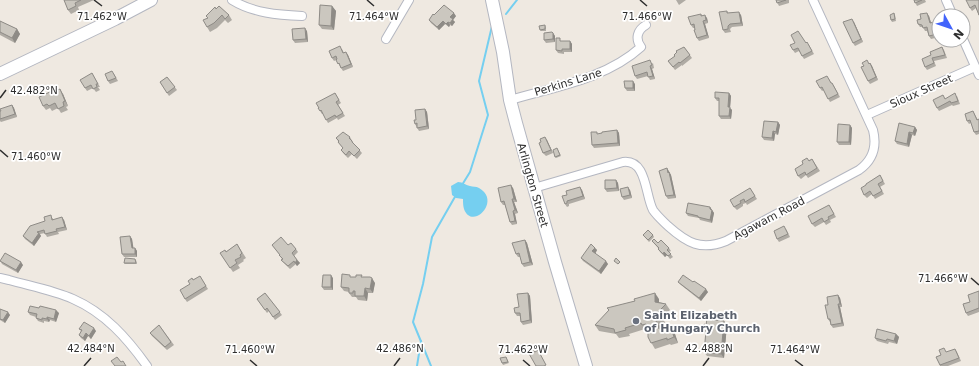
<svg xmlns="http://www.w3.org/2000/svg" width="979" height="366" viewBox="0 0 979 366" font-family="'DejaVu Sans',sans-serif">
<rect width="100%" height="100%" fill="#efe9e1"/>
<path fill="#75cff0" d="M458,182C463,182 465,185 470,186C473,187 476,186 479,188C502,201 472,231 464,209C463,206 463,202 463,199L456,198L452,195L451,186Z"/>
<g fill="none" stroke-linecap="round" stroke-linejoin="round">
<g stroke="#75cff0" stroke-width="2">
<polyline points="506,14 517,0"/>
<polyline points="462,185 470,172 488,115 479,81 492,26"/>
<polyline points="417,366 421,341"/>
<polyline points="431,366 413,322 423,284 432,237 456,195"/>
</g>
<g stroke="#b4b7c1" stroke-width="10">
<g id="street">
<path d="M232,0C253,13 278,15 302,16"/>
<polyline points="946,0 953,16"/>
<polyline points="386,39 409,0"/>
<polyline points="963,39 979,75"/>
<path d="M510,100C554,87 606,79 641,47C635,39 637,30 646,25"/>
<polyline points="867,115 975,67"/>
<path d="M534,188L623,162C647,159 645,195 653,210C657,216 663,221 668,226C687,243 701,251 726,241L859,170C873,160 877,146 873,130L813,0"/>
<path d="M0,278L9,280C30,286 53,290 73,299C105,313 127,338 147,366"/>
</g>
</g>
<g stroke="#b4b7c1" stroke-width="14">
<g id="secondary">
<polyline points="492,0 503,52 510,100 516,123 555,262 586,366"/>
<polyline points="0,74 115,19 151,0"/>
</g>
</g>
<use href="#street" stroke="#fff" stroke-width="8"/>
<use href="#secondary" stroke="#fff" stroke-width="12"/>
</g>
<g fill="#afaba4">
<polygon points="64,0 94,0 78,7 79,10 71,14 68,10"/>
<polygon points="676,0 686,0 679,5"/>
<polygon points="776,0 789,0 789,3 779,6"/>
<polygon points="914,0 925,0 926,2 917,6"/>
<polygon points="979,0 979,16 976,8 972,11 970,8"/>
<polygon points="332,6 336,11 334,30 322,29 319,25"/>
<polygon points="216,9 229,15 232,20 228,23 225,20 217,28 210,32 207,27 208,18 206,16"/>
<polygon points="727,11 728,13 741,15 743,26 732,27 730,29 731,32 725,33 723,30"/>
<polygon points="894,13 895,15 896,21 892,22 891,20"/>
<polygon points="701,14 702,16 707,18 708,23 705,24 709,38 699,41 697,38 695,28 693,28 691,25"/>
<polygon points="434,15 456,16 453,20 455,22 452,26 450,25 449,27 445,24 439,30 431,23 429,20"/>
<polygon points="929,16 931,23 934,22 938,28 939,37 931,39 929,36 927,31 925,31 923,27 920,27 918,24 921,19"/>
<polygon points="0,21 17,29 20,34 15,43 0,35"/>
<polygon points="854,22 863,42 855,46 853,43"/>
<polygon points="545,25 546,27 546,31 541,31 540,30"/>
<polygon points="307,31 308,42 295,43 293,40"/>
<polygon points="553,33 555,36 555,42 546,43 544,40"/>
<polygon points="563,41 570,41 572,44 572,52 564,52 564,54 558,53 556,50"/>
<polygon points="806,43 809,45 814,54 804,59 799,51 795,53 793,50"/>
<polygon points="684,47 692,58 682,66 682,65 675,70 668,61 675,56"/>
<polygon points="942,47 944,50 947,58 934,61 936,66 927,70 925,67 931,55"/>
<polygon points="342,49 344,53 348,55 353,67 343,71 336,60 334,61 332,58"/>
<polygon points="653,63 654,68 652,69 655,79 650,80 648,76 637,79 635,76"/>
<polygon points="870,63 872,66 878,80 870,84 868,81"/>
<polygon points="92,73 100,87 98,87 100,90 96,92 93,88 87,91 85,88"/>
<polygon points="114,74 118,81 110,84 108,81"/>
<polygon points="167,77 177,90 169,96 160,82"/>
<polygon points="829,79 831,83 832,83 834,86 840,97 830,102 824,90 822,91 820,88"/>
<polygon points="635,84 635,91 627,91 625,88"/>
<polygon points="52,91 53,92 63,94 68,106 66,107 68,110 61,113 58,108 52,111 50,108 46,110 43,106"/>
<polygon points="335,93 341,103 338,105 345,116 338,120 337,118 328,123 323,114 322,114 320,111"/>
<polygon points="729,93 731,96 730,108 732,110 731,119 721,119 719,116 719,101 717,101 715,98"/>
<polygon points="957,96 960,104 953,106 952,105 939,111 937,108 945,99"/>
<polygon points="12,105 14,108 17,117 1,122 0,121 0,111"/>
<polygon points="425,109 427,112 429,129 419,131 415,124 416,120"/>
<polygon points="973,111 978,120 979,120 979,134 976,135 974,132 971,123 969,124 967,121"/>
<polygon points="778,122 780,125 778,135 775,134 774,141 764,140 762,137"/>
<polygon points="850,125 852,128 851,145 839,145 837,142"/>
<polygon points="915,127 917,130 915,136 912,135 909,147 897,144 895,141"/>
<polygon points="617,130 619,133 620,146 594,148 592,145 598,134"/>
<polygon points="350,137 354,144 362,153 357,159 352,154 348,158 343,153 341,150 343,148 338,142 338,141 336,138"/>
<polygon points="547,140 553,153 546,156 543,153"/>
<polygon points="558,150 561,156 556,158 555,157"/>
<polygon points="812,159 820,171 808,178 806,175 801,179 798,176 809,160"/>
<polygon points="667,168 671,175 676,198 668,199 666,196"/>
<polygon points="880,175 885,184 880,187 884,194 875,199 872,194 867,198 864,195 866,185"/>
<polygon points="616,180 618,183 619,191 607,192 605,189"/>
<polygon points="513,188 517,202 514,202 518,213 515,214 517,224 512,225 510,222 505,205 503,205 501,202"/>
<polygon points="750,188 757,199 747,205 746,203 743,204 743,206 737,210 734,207"/>
<polygon points="582,190 585,199 569,204 569,206 567,207 565,204 567,195"/>
<polygon points="630,190 632,198 624,200 622,197"/>
<polygon points="829,205 836,217 830,220 831,222 826,225 824,222 815,227 812,224"/>
<polygon points="710,207 714,213 712,223 700,220 699,218 688,216 686,213"/>
<polygon points="53,218 53,220 64,220 67,230 58,232 59,234 47,237 45,233 40,234 41,236 34,246 25,239 23,236"/>
<polygon points="786,229 790,237 779,242 777,239"/>
<polygon points="643,235 653,235 654,237 649,242"/>
<polygon points="130,236 132,239 133,248 135,248 137,251 137,257 124,257 122,254"/>
<polygon points="525,240 527,243 533,265 524,267 522,264 520,257 518,257 516,254"/>
<polygon points="652,241 658,243 669,248 671,251 669,252 673,257 670,259 667,255 665,257 660,252 658,249 658,248"/>
<polygon points="237,244 246,258 243,260 244,261 238,265 240,268 233,272 220,253 226,252"/>
<polygon points="272,245 288,245 296,249 298,252 294,256 300,263 297,266 296,264 290,269 281,260 282,259 279,255 280,255"/>
<polygon points="595,248 597,250 595,254 608,264 601,274 583,261 581,258"/>
<polygon points="135,259 136,260 137,264 125,264 124,263"/>
<polygon points="0,260 23,265 18,273 2,264"/>
<polygon points="200,276 208,289 187,302 185,299 190,284 193,280"/>
<polygon points="351,277 363,277 375,283 373,293 368,293 367,301 358,300 356,297 352,297 349,293 349,292 344,291 341,287"/>
<polygon points="333,278 333,290 324,290 322,287"/>
<polygon points="678,282 708,292 701,301 681,285"/>
<polygon points="979,291 979,312 968,316 966,313 970,302"/>
<polygon points="265,293 282,315 275,320 269,311 267,313 257,299"/>
<polygon points="528,293 530,296 532,323 523,325 521,322 520,316 517,316 515,313"/>
<polygon points="838,295 840,298 842,307 840,307 844,326 833,328 831,325 830,322 828,319 828,305"/>
<polygon points="659,299 659,302 666,304 670,310 662,318 667,325 660,326 661,328 674,331 678,343 671,345 670,344 655,349 648,337 648,330 646,331 645,329 629,334 630,336 619,338 616,334 599,331 595,325"/>
<polygon points="0,309 10,315 5,323 0,320"/>
<polygon points="28,312 59,313 56,322 50,320 49,322 44,321 44,323 38,321 36,318 36,317 30,315"/>
<polygon points="159,325 174,345 167,350 152,336 150,333"/>
<polygon points="727,325 724,358 707,356 704,352 706,334 703,331"/>
<polygon points="79,329 96,331 91,339 88,336 85,341 81,338 79,335 81,331"/>
<polygon points="896,334 899,337 897,344 889,342 888,344 877,341 875,338"/>
<polygon points="955,349 957,352 961,361 948,366 940,366 936,357"/>
<polygon points="506,357 509,363 503,365 502,363"/>
</g>
<g fill="#8e8b86">
<polygon points="332,6 336,11 334,30 331,26"/>
<polygon points="739,12 741,15 743,26 741,23"/>
<polygon points="454,13 456,16 453,20 455,22 452,26 450,23 450,17"/>
<polygon points="927,13 929,16 932,26 930,23"/>
<polygon points="705,15 707,18 708,23 706,20"/>
<polygon points="852,19 854,22 863,42 861,39"/>
<polygon points="443,21 445,24 439,30 437,27"/>
<polygon points="703,21 705,24 709,38 707,35"/>
<polygon points="448,22 450,25 449,27 446,24"/>
<polygon points="934,22 938,28 939,37 937,34"/>
<polygon points="305,28 307,31 308,42 306,39"/>
<polygon points="17,29 20,34 15,43 12,38"/>
<polygon points="553,33 555,36 555,42 553,39"/>
<polygon points="570,41 572,44 572,52 570,49"/>
<polygon points="346,52 348,55 353,67 351,64"/>
<polygon points="870,63 872,66 878,80 876,77"/>
<polygon points="650,66 652,69 655,79 653,76"/>
<polygon points="633,81 635,84 635,91 633,88"/>
<polygon points="60,89 63,94 68,106 65,101"/>
<polygon points="729,93 731,96 730,108 732,110 731,119 729,116 728,107"/>
<polygon points="12,105 14,108 17,117 15,114"/>
<polygon points="425,109 427,112 429,129 427,126"/>
<polygon points="778,122 780,125 778,135 776,132"/>
<polygon points="850,125 852,128 851,145 849,142"/>
<polygon points="915,127 917,130 915,136 913,133"/>
<polygon points="617,130 619,133 620,146 618,143"/>
<polygon points="773,131 775,134 774,141 772,138"/>
<polygon points="909,132 912,135 909,147 907,144"/>
<polygon points="545,137 547,140 553,153 551,150"/>
<polygon points="667,168 671,175 676,198 674,195"/>
<polygon points="616,180 618,183 619,191 617,188"/>
<polygon points="511,185 513,188 517,202 514,199"/>
<polygon points="580,187 582,190 585,199 583,196"/>
<polygon points="628,187 630,190 632,198 630,195"/>
<polygon points="512,199 514,202 518,213 515,210"/>
<polygon points="710,207 714,213 712,223 710,220"/>
<polygon points="513,211 515,214 517,224 515,221"/>
<polygon points="62,217 64,220 67,230 65,227"/>
<polygon points="39,233 41,236 34,246 32,243"/>
<polygon points="130,236 132,239 134,251 132,248"/>
<polygon points="525,240 527,243 533,265 530,262"/>
<polygon points="135,248 137,251 137,257 135,254"/>
<polygon points="595,248 597,250 595,254 592,251"/>
<polygon points="664,252 667,255 665,257 663,254"/>
<polygon points="297,260 300,263 297,266 295,263"/>
<polygon points="606,261 608,264 601,274 599,271"/>
<polygon points="21,262 23,265 18,273 16,270"/>
<polygon points="331,275 333,278 333,290 331,287"/>
<polygon points="372,278 375,283 373,293 370,289"/>
<polygon points="365,288 368,293 367,301 364,296"/>
<polygon points="706,289 708,292 701,301 699,298"/>
<polygon points="528,293 530,296 532,323 530,320"/>
<polygon points="655,293 659,299 659,307 655,302"/>
<polygon points="838,295 840,298 842,307 840,304"/>
<polygon points="838,304 840,307 844,326 842,323"/>
<polygon points="56,310 59,313 56,322 54,319"/>
<polygon points="8,312 10,315 5,323 3,320"/>
<polygon points="47,317 50,320 49,322 47,319"/>
<polygon points="656,321 660,326 663,334 659,329"/>
<polygon points="724,321 727,325 724,358 721,354"/>
<polygon points="670,325 674,331 678,343 674,337"/>
<polygon points="94,328 96,331 91,339 89,336"/>
<polygon points="86,333 88,336 85,341 83,338"/>
<polygon points="896,334 899,337 897,344 894,341"/>
</g>
<g fill="#cbc7bf" stroke="#8e8b86">
<polygon points="64,0 81,0 75,3 76,6 68,10"/>
<polygon points="776,0 786,0 777,3"/>
<polygon points="914,0 922,0 915,3"/>
<polygon points="966,0 979,0 979,15 975,5 970,8"/>
<polygon points="320,5 332,6 331,26 319,25"/>
<polygon points="444,5 454,13 450,17 453,19 450,23 448,22 446,24 443,21 437,27 429,20 433,14 434,15"/>
<polygon points="219,6 229,15 225,19 222,15 214,23 207,27 203,20 208,18 206,16 215,7 216,9"/>
<polygon points="727,11 727,13 739,12 741,23 730,24 728,26 728,29 723,30 719,12"/>
<polygon points="894,13 895,19 891,20 890,15"/>
<polygon points="927,13 930,23 934,22 934,25 936,25 937,34 929,36 927,27 923,28 922,25 918,24 917,20 921,19 920,14"/>
<polygon points="701,14 701,16 705,15 706,20 703,21 707,35 697,38 694,30 695,30 694,24 691,25 688,17"/>
<polygon points="852,19 861,39 853,43 843,22"/>
<polygon points="0,21 17,29 12,38 0,32"/>
<polygon points="545,25 545,29 540,30 539,26"/>
<polygon points="305,28 306,39 293,40 292,29"/>
<polygon points="798,31 806,43 807,42 812,51 802,56 798,48 793,50 790,45 795,43 791,35"/>
<polygon points="552,32 553,33 553,39 544,40 544,33"/>
<polygon points="556,38 560,38 560,41 570,41 570,49 562,49 562,51 556,50"/>
<polygon points="340,46 343,53 346,52 351,64 341,68 339,63 338,64 336,60 337,59 336,56 332,58 329,51"/>
<polygon points="684,47 690,55 680,63 679,62 673,67 668,61 675,56 674,55 677,52 676,51"/>
<polygon points="942,47 945,55 932,58 934,63 925,67 922,59 931,55 930,52"/>
<polygon points="650,60 652,65 650,66 653,76 648,77 647,72 635,76 632,66"/>
<polygon points="867,60 869,64 870,63 876,77 868,81 861,67 864,66 862,63"/>
<polygon points="112,71 116,78 108,81 105,74"/>
<polygon points="92,73 98,84 96,84 97,87 93,89 91,85 85,88 80,80"/>
<polygon points="827,76 831,83 832,83 838,94 828,99 822,87 820,88 816,81"/>
<polygon points="167,77 175,87 167,93 160,82"/>
<polygon points="624,81 633,81 633,88 625,88"/>
<polygon points="60,89 65,101 63,102 64,106 58,109 55,103 49,106 47,104 43,106 39,97 52,91 53,92"/>
<polygon points="715,92 729,93 728,107 730,107 729,116 719,116 719,98 715,98"/>
<polygon points="335,93 339,100 336,102 343,113 336,117 335,115 326,120 321,110 320,111 318,108 319,108 316,103"/>
<polygon points="955,93 958,101 951,103 950,101 937,108 933,100 943,95 945,99"/>
<polygon points="12,105 15,114 0,119 0,111 1,111 0,109"/>
<polygon points="425,109 427,126 417,128 417,123 415,124 414,120 416,120 415,110"/>
<polygon points="973,111 977,120 979,119 979,131 974,132 970,120 967,121 965,114"/>
<polygon points="764,121 778,122 776,132 773,131 772,138 762,137"/>
<polygon points="899,123 915,127 913,133 909,132 907,144 895,141"/>
<polygon points="838,124 850,125 849,142 837,142"/>
<polygon points="617,130 618,143 592,145 591,132 597,132 597,134 602,133 602,132"/>
<polygon points="343,132 350,137 349,138 352,141 352,142 360,150 354,156 349,151 346,155 341,150 343,148 338,142 339,141 336,138"/>
<polygon points="545,137 551,150 543,153 539,143 541,142 540,139"/>
<polygon points="557,148 560,155 555,157 553,150"/>
<polygon points="807,158 809,161 812,159 817,168 806,175 805,172 798,176 795,169 803,164 802,161"/>
<polygon points="667,168 668,173 669,172 674,195 666,196 659,171"/>
<polygon points="880,175 883,181 878,184 882,191 873,196 870,191 864,195 861,188 866,185 866,184"/>
<polygon points="605,180 616,180 617,188 605,189"/>
<polygon points="511,185 514,199 512,199 515,210 513,211 515,221 510,222 504,201 501,202 498,188"/>
<polygon points="580,187 583,196 567,201 567,203 565,204 562,196 567,195 566,191"/>
<polygon points="628,187 630,195 622,197 620,189"/>
<polygon points="750,188 755,196 745,202 744,199 740,201 741,203 734,207 730,200"/>
<polygon points="688,203 710,207 710,209 712,210 710,220 698,217 698,216 686,213"/>
<polygon points="829,205 834,214 828,217 829,219 824,222 822,218 812,224 808,216"/>
<polygon points="51,215 52,220 62,217 65,227 56,229 57,231 45,234 44,230 37,232 39,233 32,243 23,236 30,226 45,221 44,217"/>
<polygon points="784,226 788,234 777,239 774,231"/>
<polygon points="648,230 653,235 648,240 643,235"/>
<polygon points="130,236 132,248 135,248 135,254 122,254 120,237"/>
<polygon points="281,237 288,245 291,243 296,249 292,253 297,260 295,263 294,261 288,266 281,260 283,259 279,255 280,255 272,245"/>
<polygon points="654,239 658,243 661,240 669,248 667,250 671,254 668,256 664,252 663,254 658,249 659,248 652,241"/>
<polygon points="525,240 530,262 522,264 519,253 516,254 512,243"/>
<polygon points="237,244 242,253 240,255 241,257 235,260 237,263 230,268 220,253 225,250 226,252"/>
<polygon points="591,244 595,248 592,251 606,261 599,271 581,258"/>
<polygon points="5,253 21,262 16,270 0,261"/>
<polygon points="125,258 135,259 136,263 124,263"/>
<polygon points="616,258 620,262 618,264 614,261"/>
<polygon points="342,274 350,275 350,277 356,277 356,275 362,275 361,277 370,277 372,278 370,289 365,288 364,296 355,296 355,291 353,291 353,293 349,293 349,288 341,287"/>
<polygon points="323,275 331,275 331,287 322,287"/>
<polygon points="683,275 693,282 694,281 706,289 699,298 678,282"/>
<polygon points="200,276 206,286 185,299 180,290 190,284 188,281 192,278 193,280"/>
<polygon points="979,291 979,308 966,313 963,304 970,302 968,295"/>
<polygon points="265,293 280,312 273,317 267,308 265,310 257,299"/>
<polygon points="528,293 530,320 521,322 520,313 515,313 514,308 519,307 517,294"/>
<polygon points="655,293 655,302 666,304 658,312 663,319 656,321 659,329 670,325 674,337 667,340 667,338 651,343 648,337 648,331 646,324 642,325 641,323 625,328 626,330 615,333 614,329 595,325 609,310 607,308 635,301 634,299"/>
<polygon points="838,295 840,304 838,304 842,323 831,325 830,319 828,319 825,305 828,305 827,297"/>
<polygon points="30,306 39,308 40,306 56,310 54,319 47,317 47,319 42,318 42,320 36,318 37,314 28,312"/>
<polygon points="0,309 8,312 3,320 0,319"/>
<polygon points="707,319 724,321 721,354 704,352 706,331 703,331 704,324 706,325"/>
<polygon points="84,322 94,328 89,336 86,333 83,338 79,335 82,330 79,329"/>
<polygon points="159,325 171,342 165,347 150,333"/>
<polygon points="877,329 896,334 894,341 887,339 886,341 875,338"/>
<polygon points="944,348 946,352 955,349 959,358 940,365 936,357 941,355 939,350"/>
<polygon points="531,349 535,352 538,350 546,365 544,366 536,366 528,352"/>
<polygon points="117,357 121,362 123,361 126,366 115,366 111,361"/>
<polygon points="506,357 508,362 502,363 500,358"/>
</g>
<path fill="none" stroke="#2e2e2e" stroke-width="1.5" d="M94,0L102,6M367,0L374,6M640,0L647,6M0,98L6,90M0,150L8,157M971,278L979,285M250,360L257,366M523,360L530,366M795,360L803,366M84,366L91,358M394,366L400,358M703,366L709,358"/>
<circle fill="#6b7280" stroke="#fff" stroke-width="1.5" cx="636" cy="321" r="4"/>
<g text-anchor="middle" stroke-width="3.5" stroke-linejoin="round" paint-order="stroke">
<g font-size="11" fill="#2e2e2e" stroke="#fff">
<text transform="translate(568 82) rotate(-17)" y="4">Perkins Lane</text>
<text transform="translate(921 91) rotate(-24)" y="4">Sioux Street</text>
<text transform="translate(533 185) rotate(74)" y="4">Arlington Street</text>
<text transform="translate(769 218) rotate(-28)" y="4">Agawam Road</text>
</g>
<g font-size="11" font-weight="bold" fill="#5b616d" stroke="#fff" text-anchor="start">
<text x="644" y="319">Saint Elizabeth<tspan x="644" dy="13">of Hungary Church</tspan></text>
</g>
</g>
<g font-size="10" text-anchor="middle" fill="#2e2e2e" stroke="#fff" stroke-width="3.5" stroke-linejoin="round" paint-order="stroke">
<text x="102" y="20">71.462°W</text>
<text x="374" y="20">71.464°W</text>
<text x="647" y="20">71.466°W</text>
<text x="34" y="94">42.482°N</text>
<text x="36" y="160">71.460°W</text>
<text x="943" y="282">71.466°W</text>
<text x="91" y="352">42.484°N</text>
<text x="400" y="352">42.486°N</text>
<text x="709" y="352">42.488°N</text>
<text x="250" y="353">71.460°W</text>
<text x="523" y="353">71.462°W</text>
<text x="795" y="353">71.464°W</text>
</g>
<g transform="translate(951 28) rotate(130)"><circle r="19" fill="#ffffff" stroke="#ababab"/>
<path d="M0-3L7 15L0 10L-7 15Z" fill="#4264fb"/>
<text y="-6" font-size="11" font-weight="bold" text-anchor="middle" fill="#2e2e2e">N</text>
</g>
</svg>
